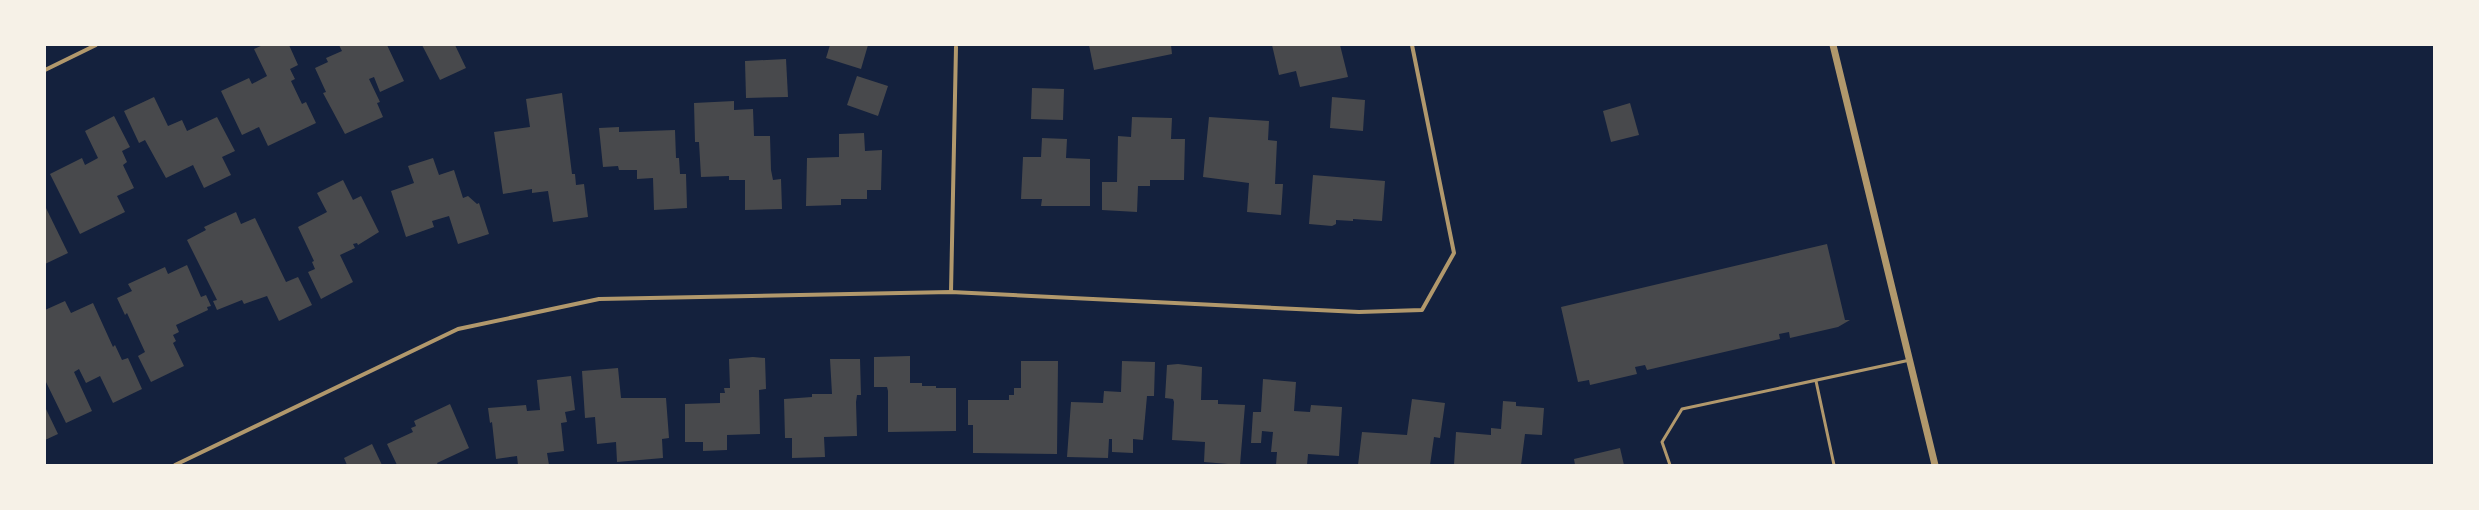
<svg xmlns="http://www.w3.org/2000/svg" width="2479" height="510" viewBox="0 0 2479 510" font-family="'Roboto Serif',serif">
<rect width="100%" height="100%" fill="#14213d"/>
<g fill="#48494c">
<polygon points="263,45 289,45 298,65 290,69 295,79 291,81 302,104 306,102 316,123 268,146 259,127 242,135 221,91 249,78 252,84 267,76 254,49"/>
<polygon points="339,45 387,45 404,81 380,92 374,77 369,79 380,102 377,103 383,117 345,134 323,93 326,92 315,68 328,62 326,58 342,51"/>
<polygon points="422,45 455,45 466,68 440,80"/>
<polygon points="830,45 868,45 861,69 826,58"/>
<polygon points="1089,45 1171,45 1172,54 1094,70"/>
<polygon points="1272,45 1340,45 1348,77 1300,87 1296,71 1279,75"/>
<polygon points="786,59 788,97 746,98 745,61"/>
<polygon points="857,76 888,86 878,116 847,105"/>
<polygon points="1032,88 1064,89 1063,120 1031,119"/>
<polygon points="562,93 572,174 575,174 576,185 584,184 588,217 553,222 548,191 532,193 532,189 503,194 494,132 530,127 526,99"/>
<polygon points="154,97 168,126 182,120 187,131 217,117 235,151 222,157 231,175 204,188 193,165 166,178 145,140 139,143 124,111"/>
<polygon points="1332,97 1365,100 1363,131 1330,128"/>
<polygon points="734,101 734,110 753,109 754,136 770,136 771,170 773,180 781,179 782,209 745,210 745,180 729,180 729,176 701,177 699,142 695,142 694,103"/>
<polygon points="1630,103 1639,135 1611,142 1603,111"/>
<polygon points="114,116 130,147 122,151 127,162 123,165 134,188 117,196 125,212 80,234 50,174 82,158 85,165 98,158 85,131"/>
<polygon points="1132,117 1172,118 1171,139 1185,139 1184,180 1150,180 1150,186 1138,186 1137,212 1102,210 1102,182 1117,182 1118,136 1131,137"/>
<polygon points="1209,117 1269,121 1268,140 1277,141 1275,184 1283,184 1281,215 1247,212 1249,183 1203,177"/>
<polygon points="619,127 619,132 675,130 676,158 679,158 680,174 686,174 687,208 654,210 653,178 637,179 637,170 619,170 618,166 603,167 599,128"/>
<polygon points="864,133 865,151 882,150 881,190 867,190 867,199 841,199 841,205 806,206 807,158 839,157 839,134"/>
<polygon points="1042,138 1067,139 1066,158 1090,159 1090,206 1041,206 1042,199 1021,199 1023,157 1041,157"/>
<polygon points="433,158 439,175 454,170 463,198 468,196 477,204 479,203 489,234 458,244 449,216 432,221 434,227 406,237 391,191 414,183 408,166"/>
<polygon points="1313,175 1385,181 1382,221 1353,219 1353,221 1336,220 1336,224 1332,226 1309,224"/>
<polygon points="343,180 353,200 361,196 379,232 358,245 357,243 353,244 355,248 340,255 353,282 321,299 308,272 315,269 312,262 314,261 298,227 327,212 317,193"/>
<polygon points="45,206 68,253 45,264"/>
<polygon points="236,212 241,224 255,218 286,282 298,277 312,305 279,321 267,296 244,304 242,300 217,310 213,301 217,300 187,240 206,230 204,227"/>
<polygon points="1827,244 1845,320 1850,320 1838,327 1790,338 1789,332 1779,334 1780,339 1647,370 1645,365 1635,367 1637,374 1590,385 1589,380 1578,382 1561,307"/>
<polygon points="187,265 201,297 206,295 211,306 207,307 208,310 176,325 179,332 173,335 176,341 173,343 184,366 151,382 138,356 145,352 127,313 125,315 117,298 132,291 128,284 165,267 168,274"/>
<polygon points="65,301 71,313 93,303 113,347 115,345 122,360 128,358 142,389 113,403 100,376 86,383 79,369 74,372 92,411 66,423 45,380 45,310"/>
<polygon points="910,356 910,383 922,383 922,386 936,386 936,388 956,388 956,431 888,432 888,391 887,387 874,387 874,357"/>
<polygon points="753,357 765,358 766,389 759,390 760,434 727,435 727,450 703,451 703,442 685,442 685,404 720,403 720,393 725,393 724,388 730,388 729,359"/>
<polygon points="830,359 860,359 861,395 857,395 856,402 857,436 824,437 825,457 792,458 792,438 785,438 784,399 812,397 812,394 832,394"/>
<polygon points="1021,361 1058,361 1057,454 973,453 973,425 968,425 968,400 1009,400 1009,395 1014,395 1014,388 1021,388"/>
<polygon points="1122,361 1155,362 1154,396 1147,396 1143,440 1133,439 1133,453 1112,452 1112,439 1109,439 1108,458 1067,457 1071,402 1103,403 1104,391 1121,392"/>
<polygon points="1178,364 1202,367 1201,400 1218,400 1218,404 1245,405 1240,465 1204,462 1205,442 1172,440 1174,402 1173,399 1165,398 1167,365"/>
<polygon points="618,368 621,398 666,398 669,438 662,439 663,458 617,462 616,442 597,444 595,417 585,418 582,371"/>
<polygon points="571,376 575,410 565,412 567,422 561,423 564,451 547,453 549,465 518,465 517,456 496,459 492,422 490,423 488,408 526,405 527,411 540,410 537,380"/>
<polygon points="1263,379 1296,382 1294,411 1310,412 1311,405 1342,407 1339,456 1308,454 1307,465 1276,465 1277,452 1271,452 1273,432 1262,431 1261,443 1251,443 1253,412 1261,412"/>
<polygon points="1412,399 1445,403 1440,438 1434,437 1430,465 1358,465 1362,432 1407,435"/>
<polygon points="1503,401 1516,402 1516,406 1544,408 1542,435 1525,434 1521,465 1454,465 1456,432 1491,435 1491,428 1501,429"/>
<polygon points="450,404 469,448 437,463 438,465 397,465 387,444 413,432 411,428 416,426 414,421"/>
<polygon points="45,407 58,434 45,440"/>
<polygon points="372,444 382,465 347,465 344,458"/>
<polygon points="1620,448 1624,465 1575,465 1574,459"/>
</g>
<g fill="none" stroke-linecap="round" stroke-linejoin="round">
<g stroke="#b1986c" stroke-width="3">
<polyline points="1816,381 1834,465"/>
<polyline points="1670,465 1662,442 1682,409 1910,360"/>
</g>
<g stroke="#b1986c" stroke-width="4">
<polyline points="45,70 96,45"/>
<polyline points="951,292 956,47"/>
<polyline points="175,465 458,329 599,299 951,292 1359,312 1422,310 1454,253 1412,45"/>
</g>
<polyline stroke="#b1986c" stroke-width="7" points="1833,45 1935,465"/>
</g>
<rect width="2479" height="510" fill="none" stroke="#f6f1e7" stroke-width="92"/>
</svg>
